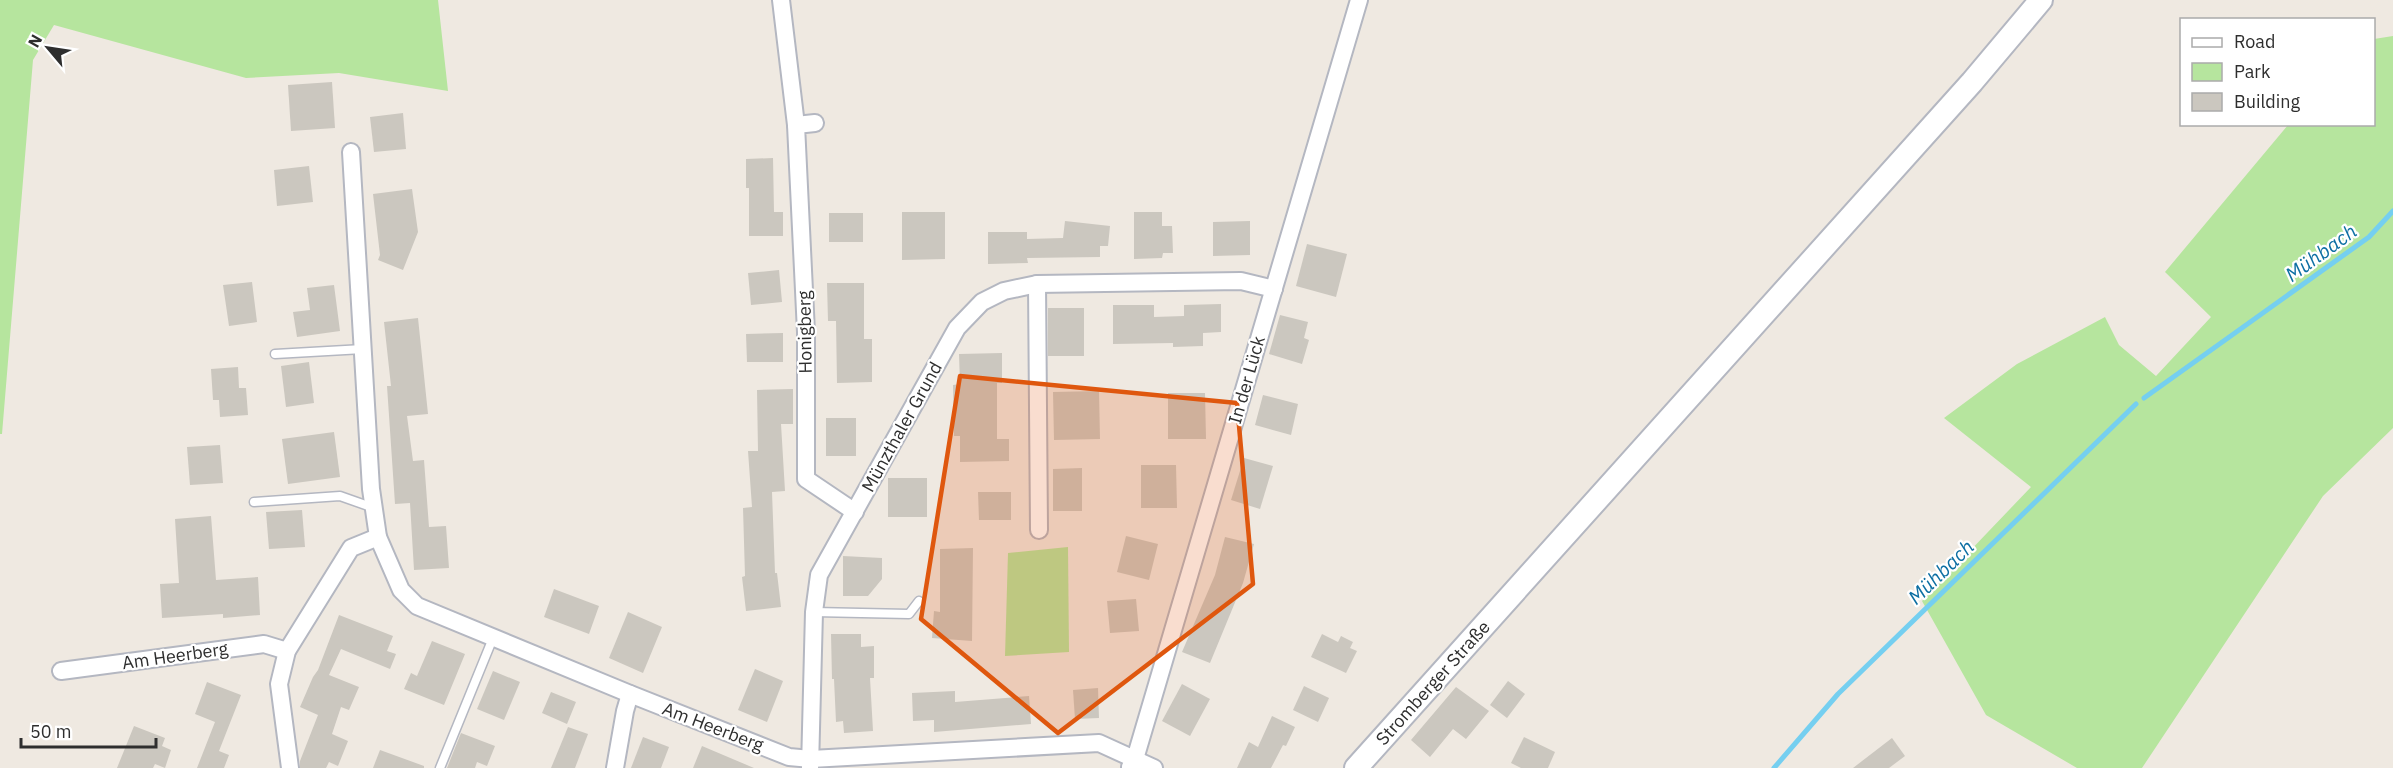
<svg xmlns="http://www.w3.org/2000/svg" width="2393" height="768" viewBox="0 0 2393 768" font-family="'IBM Plex Sans',sans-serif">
<rect width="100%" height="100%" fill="#efe9e1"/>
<g fill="#b6e59e">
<polygon points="0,0 438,0 448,91 339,73 246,78 54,25 33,60 2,434 0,434"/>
<polygon points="2393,36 2393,428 2323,496 2142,768 2077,768 1986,715 1922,601 2031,487 1944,418 2017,364 2105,317 2119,345 2156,376 2211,317 2165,272 2288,125 2374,124 2374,39"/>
<polygon points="1068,547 1069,652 1005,656 1008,553"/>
</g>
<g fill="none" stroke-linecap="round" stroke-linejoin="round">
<g stroke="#75cff0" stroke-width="5">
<polyline points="2144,398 2369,237 2393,211"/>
<polyline points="1774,768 1838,694 2136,404"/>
</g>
</g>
<g fill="#cbc7bf">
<polygon points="332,82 335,128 291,131 288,85"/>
<polygon points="403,113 406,149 374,152 370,117"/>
<polygon points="773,158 774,212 783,212 783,236 749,236 749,188 746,188 746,159"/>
<polygon points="309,166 313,202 277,206 274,170"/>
<polygon points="412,189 418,232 403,270 378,260 380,255 373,194"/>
<polygon points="902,212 945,212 945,259 902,260"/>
<polygon points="1134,212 1162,212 1162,226 1172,226 1173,253 1163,253 1162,258 1134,259"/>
<rect x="829" y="213" width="34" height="29"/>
<polygon points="1065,221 1110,226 1108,246 1100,246 1100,257 1027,258 1028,263 988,264 988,232 1027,232 1027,239 1063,238"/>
<polygon points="1250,221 1250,255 1213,256 1213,222"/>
<polygon points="1307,244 1347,254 1336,297 1296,286"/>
<polygon points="779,270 782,302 751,305 748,273"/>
<polygon points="252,282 257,322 229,326 223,285"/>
<polygon points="827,283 864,283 864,339 872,339 872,382 837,383 836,321 828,321"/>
<polygon points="334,285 340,331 297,337 293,312 310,310 307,288"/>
<polygon points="1221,304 1221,332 1203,333 1203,346 1173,347 1173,343 1113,344 1113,305 1154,305 1154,317 1184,316 1184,305"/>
<rect x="1048" y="308" width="36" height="48"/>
<polygon points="1280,315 1308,322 1304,338 1309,340 1302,364 1269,354"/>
<polygon points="418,318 428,414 407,416 413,461 424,460 429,527 446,526 449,568 414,570 410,503 395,504 387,386 391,386 384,322"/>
<polygon points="783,333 783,362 747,362 746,334"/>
<polygon points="1002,353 1002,383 997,383 997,439 1009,439 1009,461 960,462 960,436 954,436 953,385 960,384 959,354"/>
<polygon points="309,362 314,403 286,407 281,366"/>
<polygon points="238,367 239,388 246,388 248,415 220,417 219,400 213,400 211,369"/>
<polygon points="793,389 793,424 781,424 785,491 772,492 775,573 777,573 781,607 746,611 742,577 745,576 743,508 752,507 748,451 758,451 757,390"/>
<polygon points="1099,391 1100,439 1054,440 1053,392"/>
<polygon points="1168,393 1205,393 1206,439 1168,439"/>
<polygon points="1263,395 1298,404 1291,435 1255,425"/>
<rect x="826" y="418" width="30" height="38"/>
<polygon points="334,432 340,477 288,484 282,439"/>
<polygon points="220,445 223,483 190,485 187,447"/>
<polygon points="1244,458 1273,466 1260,509 1231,500"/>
<polygon points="1141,465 1176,465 1177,508 1141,508"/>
<polygon points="1082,468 1082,511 1053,511 1053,469"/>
<rect x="888" y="478" width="39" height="39"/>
<polygon points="978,492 1011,492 1011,520 979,520"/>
<polygon points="302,510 305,547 269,549 266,512"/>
<polygon points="211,516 216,580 258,577 260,615 223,618 223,614 162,618 160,584 179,583 175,519"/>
<polygon points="1126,536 1158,544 1149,580 1117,572"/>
<polygon points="1225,537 1254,544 1243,583 1210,663 1182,652 1215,575"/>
<polygon points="973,548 972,641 932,638 934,611 940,612 940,549"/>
<polygon points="843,556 882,558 882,579 868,596 843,596"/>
<polygon points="554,589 599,606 589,634 544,617"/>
<polygon points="1136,599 1139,631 1110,633 1107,601"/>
<polygon points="628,612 662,627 643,673 609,658"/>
<polygon points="339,615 393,636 387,651 396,654 390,669 341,649 329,675 359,687 349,710 341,707 332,734 348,741 338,766 329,762 326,768 300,768 300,761 318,715 300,707 313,677 318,670"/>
<polygon points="831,634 861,634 861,647 874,646 874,678 870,678 873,731 844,733 843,721 836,722 834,679 832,679"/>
<polygon points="1322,634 1338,642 1341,636 1353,642 1350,648 1357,651 1346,673 1311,657"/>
<polygon points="432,641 465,654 444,705 404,689 411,673 417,676"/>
<polygon points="755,669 783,681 767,722 738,710"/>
<polygon points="493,671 520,682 504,720 477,709"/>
<polygon points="1508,681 1525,694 1507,718 1490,705"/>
<polygon points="207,682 241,695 219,751 229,755 224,768 197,768 215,722 195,714"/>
<polygon points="1182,684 1210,699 1190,736 1162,721"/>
<polygon points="1304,686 1329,698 1318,722 1293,710"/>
<polygon points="1456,687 1489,711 1466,739 1453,729 1430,757 1411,740"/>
<polygon points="1098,688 1099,718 1075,719 1073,690"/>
<polygon points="955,691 955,702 1029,696 1031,724 934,732 934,720 913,721 912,693"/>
<polygon points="551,692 576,702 567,724 542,713"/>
<polygon points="1272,716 1295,727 1286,746 1283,745 1271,768 1237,768 1249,742 1258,747"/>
<polygon points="134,726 165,738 162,746 171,750 165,768 155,764 153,768 117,768"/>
<polygon points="568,727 588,734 575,768 551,768"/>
<polygon points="461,733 495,746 487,766 477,762 475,768 447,768"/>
<polygon points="643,737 669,747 661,768 631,768"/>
<polygon points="1524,737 1555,752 1548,768 1521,768 1511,763"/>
<polygon points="1892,738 1905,756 1889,768 1853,768"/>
<polygon points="702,746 754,768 693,768"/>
<polygon points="380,750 424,766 424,768 373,768"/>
</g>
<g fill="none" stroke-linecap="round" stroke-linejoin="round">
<g stroke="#b4b7c1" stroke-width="11">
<g id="service">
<polyline points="275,354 363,349"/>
<polyline points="254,502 340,496 374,508"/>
<polyline points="814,612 909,614 919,601"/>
<polyline points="440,768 493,638"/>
</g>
</g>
<g stroke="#b4b7c1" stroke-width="20">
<g id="minor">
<polyline points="781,0 796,125"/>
<polyline points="815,123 796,125 806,332 806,479 855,512"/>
<polyline points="351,152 371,489 378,537 401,590 417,606 630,694 789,757 811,759 1099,743 1154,768"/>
<polyline points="1037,284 1039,530"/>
<polyline points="61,671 264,644 287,651"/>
<polyline points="1130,767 1135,759 1359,0"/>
<polyline points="290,768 279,684 287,651 351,548 378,537"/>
<polyline points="615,768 625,711 630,694"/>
<polyline points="810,768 814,612 819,575 957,328 982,302 1004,291 1037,284 1241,281 1274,289"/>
</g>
</g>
<g stroke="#b4b7c1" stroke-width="26">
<polyline id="secondary" points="1356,768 1972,82 2041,0"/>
</g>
<use href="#service" stroke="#fff" stroke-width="8"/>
<use href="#minor" stroke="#fff" stroke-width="16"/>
<use href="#secondary" stroke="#fff" stroke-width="22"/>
</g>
<path fill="#df570e" fill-opacity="0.2" stroke="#df570e" stroke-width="4.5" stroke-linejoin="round" d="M960,376L1237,403L1253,584L1058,733L921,619Z"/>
<g text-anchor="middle" stroke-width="4.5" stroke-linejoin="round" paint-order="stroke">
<g font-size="18" fill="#2e2e2e" stroke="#fff">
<text transform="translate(805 332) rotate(-91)" y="6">Honigberg</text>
<text transform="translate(1247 380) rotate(-74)" y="6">In der Lück</text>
<text transform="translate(902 427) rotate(-61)" y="6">Münzthaler Grund</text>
<text transform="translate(175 656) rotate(-8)" y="6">Am Heerberg</text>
<text transform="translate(1433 683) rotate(-48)" y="6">Stromberger Straße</text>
<text transform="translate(713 727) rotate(21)" y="6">Am Heerberg</text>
</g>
<g font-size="20" font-style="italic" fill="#0d6fa3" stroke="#fff">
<text transform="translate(2321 253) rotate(-36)" y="7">Mühbach</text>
<text transform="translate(1941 572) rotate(-44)" y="7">Mühbach</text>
</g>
</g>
<rect x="2180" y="18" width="195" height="108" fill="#ffffff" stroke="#ababab" stroke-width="1.5"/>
<rect x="2192" y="38" width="30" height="9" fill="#ffffff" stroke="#ababab" stroke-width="1.5"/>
<text x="2234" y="48" font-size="18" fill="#2e2e2e">Road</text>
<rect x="2192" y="63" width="30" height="18" fill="#b6e59e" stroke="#ababab" stroke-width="1.5"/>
<text x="2234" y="78" font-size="18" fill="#2e2e2e">Park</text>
<rect x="2192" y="93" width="30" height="18" fill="#cbc7bf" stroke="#ababab" stroke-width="1.5"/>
<text x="2234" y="108" font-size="18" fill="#2e2e2e">Building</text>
<g transform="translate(48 48) rotate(299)" stroke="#ffffff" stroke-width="4.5" paint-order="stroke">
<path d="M0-4.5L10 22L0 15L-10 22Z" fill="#2e2e2e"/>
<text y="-9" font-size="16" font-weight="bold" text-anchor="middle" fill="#2e2e2e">N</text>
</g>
<path d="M21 738v9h135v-9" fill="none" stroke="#2e2e2e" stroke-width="3"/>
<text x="30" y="738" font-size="18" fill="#2e2e2e" stroke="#ffffff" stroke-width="4.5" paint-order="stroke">50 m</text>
</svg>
